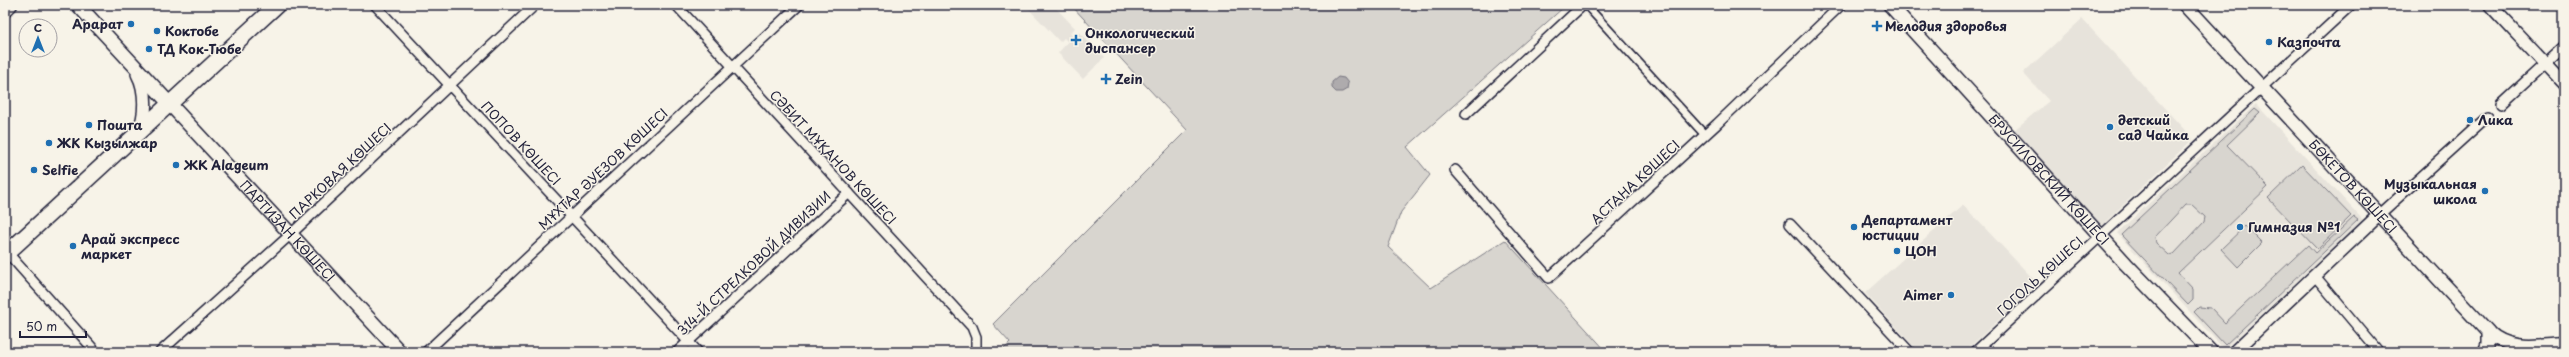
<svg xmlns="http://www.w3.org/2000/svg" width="2569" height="357" viewBox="0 0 2569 357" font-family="'Playpen Sans',sans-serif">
<rect width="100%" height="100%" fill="#f7f3e8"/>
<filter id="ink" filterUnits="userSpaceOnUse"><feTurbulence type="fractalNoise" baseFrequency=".025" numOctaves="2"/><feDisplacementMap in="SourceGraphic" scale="8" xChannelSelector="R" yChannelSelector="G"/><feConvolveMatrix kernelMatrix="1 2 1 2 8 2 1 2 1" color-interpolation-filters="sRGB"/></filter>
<g filter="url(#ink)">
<g fill="#e7e3db">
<polygon points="1025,5 1053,5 1075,28 1070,33 1073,37 1079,32 1104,58 1083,79 1058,53 1068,42 1064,38 1060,42"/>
<polygon points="2082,19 2193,139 2101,226 2013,131 2049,101 2023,73"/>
<polygon points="2256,104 2363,220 2224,349 2117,233"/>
<polygon points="1963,205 2038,284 1964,352 1919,352 1865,293"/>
</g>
<g fill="#d8d5cf" stroke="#7d7c85" fill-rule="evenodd">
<polygon points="1071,5 1562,5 1564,7 1407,147 1430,175 1401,212 1388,247 1431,288 1505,240 1607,352 1001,352 1010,343 993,324 1187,130"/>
<path d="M2255,109L2260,113L2227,145L2268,187L2178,273L2193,289V300L2188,305L2121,235ZM2186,204H2191L2205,217L2204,222L2174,254L2169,255L2156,243L2155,237Z"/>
<polygon points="2302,165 2351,216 2317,249 2268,198"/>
<polygon points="2354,217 2358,220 2225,345 2194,312 2199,307 2211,308 2225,323 2308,245 2315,253"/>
<polygon points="2245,226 2262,243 2238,267 2221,249"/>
</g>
<polygon fill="#aeabad" stroke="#76747f" points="1338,77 1344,78 1348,83 1347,89 1342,92 1336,92 1332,88 1332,82"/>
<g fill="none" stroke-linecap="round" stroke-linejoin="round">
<g stroke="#22223b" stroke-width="10">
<polyline id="pedestrian" points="1586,5 1705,135"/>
</g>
<g stroke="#22223b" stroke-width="12">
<g id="minor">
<polyline points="375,5 698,352"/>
<polyline points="676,5 972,327 976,337 976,352"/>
<polyline points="2501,104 2564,46"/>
<polyline points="1466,114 1583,5"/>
<polyline points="1455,170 1549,278 1717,124 1841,5"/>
<polyline points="2379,215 2487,117"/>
<polyline points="1790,224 1910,352"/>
<polyline points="5,250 96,352"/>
<polyline points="2315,276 2379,352"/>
<polyline points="160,352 290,235 535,5"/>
<polyline points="426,352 799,5"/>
<polyline points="677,352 849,193"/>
<polyline points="1975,352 2351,5"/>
</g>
</g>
<g stroke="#22223b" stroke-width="15">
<g id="tertiary">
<polyline points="2490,5 2564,84"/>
<polyline points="5,11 11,5"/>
<path d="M2488,332C2509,352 2538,345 2564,344"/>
<polyline points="2234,352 2379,215"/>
</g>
</g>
<g stroke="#22223b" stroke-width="16">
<g id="secondary">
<path id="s1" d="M78,5L400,352"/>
<path id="s2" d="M1890,5L2126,264L2211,352"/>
<path id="s3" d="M2185,5L2488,332V344L2485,352"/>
<path d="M137,132C148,119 146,88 138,74"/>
</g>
</g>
<g stroke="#22223b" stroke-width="18">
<polyline id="primary" points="5,255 277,5"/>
</g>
<use href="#pedestrian" stroke="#f7f3e8" stroke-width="7"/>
<use href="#minor" stroke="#f7f3e8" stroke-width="9"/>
<use href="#tertiary" stroke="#f7f3e8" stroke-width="12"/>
<use href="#secondary" stroke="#f7f3e8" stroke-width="13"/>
<use href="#primary" stroke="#f7f3e8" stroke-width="15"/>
</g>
</g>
<g fill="#1f6fb2" stroke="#f7f3e8" stroke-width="1.5">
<circle cx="131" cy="24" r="4"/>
<path d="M1875 20h4v4h4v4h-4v4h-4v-4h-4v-4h4z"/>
<circle cx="157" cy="31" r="4"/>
<path d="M1074 34h4v4h4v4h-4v4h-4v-4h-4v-4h4z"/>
<circle cx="2269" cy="42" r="4"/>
<circle cx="149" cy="49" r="4"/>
<path d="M1104 73h4v4h4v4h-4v4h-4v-4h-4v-4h4z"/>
<circle cx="2470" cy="120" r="4"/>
<circle cx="89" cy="125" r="4"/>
<circle cx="2110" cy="127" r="4"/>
<circle cx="49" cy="143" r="4"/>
<circle cx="176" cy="165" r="4"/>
<circle cx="34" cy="170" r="4"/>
<circle cx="2485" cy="191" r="4"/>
<circle cx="1854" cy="227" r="4"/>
<circle cx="2240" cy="227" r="4"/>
<circle cx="73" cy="246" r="4"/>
<circle cx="1897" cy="251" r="4"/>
<circle cx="1951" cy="295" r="4"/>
</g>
<g text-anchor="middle" stroke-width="3" stroke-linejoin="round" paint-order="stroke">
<g font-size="13" font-weight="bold" fill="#22223b" stroke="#f7f3e8" text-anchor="start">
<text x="123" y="29" text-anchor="end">Арарат</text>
<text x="1885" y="31">Мелодия здоровья</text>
<text x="165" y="36">Коктобе</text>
<text x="1085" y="38">Онкологический<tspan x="1085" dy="15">диспансер</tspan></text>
<text x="2277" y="47">Казпочта</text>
<text x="157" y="54">ТД Кок-Тюбе</text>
<text x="1115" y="84">Zein</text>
<text x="2118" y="125">детский<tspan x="2118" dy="15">сад Чайка</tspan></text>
<text x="2478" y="125">Лика</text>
<text x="97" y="130">Пошта</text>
<text x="57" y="148">ЖК Кызылжар</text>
<text x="184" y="170">ЖК Alageum</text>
<text x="42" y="175">Selfie</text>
<text x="2477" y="189" text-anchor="end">Музыкальная<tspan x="2477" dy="15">школа</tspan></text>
<text x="1862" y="225">Департамент<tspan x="1862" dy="15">юстиции</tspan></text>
<text x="2248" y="232">Гимназия №1</text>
<text x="81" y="244">Арай экспресс<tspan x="81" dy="15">маркет</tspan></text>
<text x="1905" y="256">ЦОН</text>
<text x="1943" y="300" text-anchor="end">Aimer</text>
</g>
<g font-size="13" fill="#22223b" stroke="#f7f3e8">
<text transform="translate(521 143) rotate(47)" y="5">ПОПОВ КӨШЕСІ</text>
<text transform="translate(833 157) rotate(47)" y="5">СӘБИТ МҰҚАНОВ КӨШЕСІ</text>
<text transform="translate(603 169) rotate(-43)" y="5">МҰХТАР ӘУЕЗОВ КӨШЕСІ</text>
<text transform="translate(340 171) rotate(-43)" y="5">ПАРКОВАЯ КӨШЕСІ</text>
<text dy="5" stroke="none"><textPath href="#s2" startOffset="236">БРУСИЛОВСКИЙ КӨШЕСІ</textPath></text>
<text transform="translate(1635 182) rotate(-43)" y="5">АСТАНА КӨШЕСІ</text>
<text dy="5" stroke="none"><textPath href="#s3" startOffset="247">БӨКЕТОВ КӨШЕСІ</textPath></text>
<text dy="5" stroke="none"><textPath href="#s1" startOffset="308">ПАРТИЗАН КӨШЕСІ</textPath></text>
<text transform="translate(754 263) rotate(-43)" y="5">314-Й СТРЕЛКОВОЙ ДИВИЗИИ</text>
<text transform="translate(2040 276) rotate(-42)" y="5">ГОГОЛЬ КӨШЕСІ</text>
</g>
</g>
<rect width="2569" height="357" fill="none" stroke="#f7f3e8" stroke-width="20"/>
<rect x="10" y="10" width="2549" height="337" fill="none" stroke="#22223b" stroke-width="1.5" filter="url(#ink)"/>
<g transform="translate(38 38)"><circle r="19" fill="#f7f3e8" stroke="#a29fa3"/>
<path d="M0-3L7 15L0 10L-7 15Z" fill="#1f6fb2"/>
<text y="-6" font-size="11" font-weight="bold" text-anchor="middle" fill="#22223b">С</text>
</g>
<path d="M20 331v6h66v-6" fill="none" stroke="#22223b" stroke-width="2"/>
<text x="26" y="331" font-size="12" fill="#22223b" stroke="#f7f3e8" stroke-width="3" paint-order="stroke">50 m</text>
</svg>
